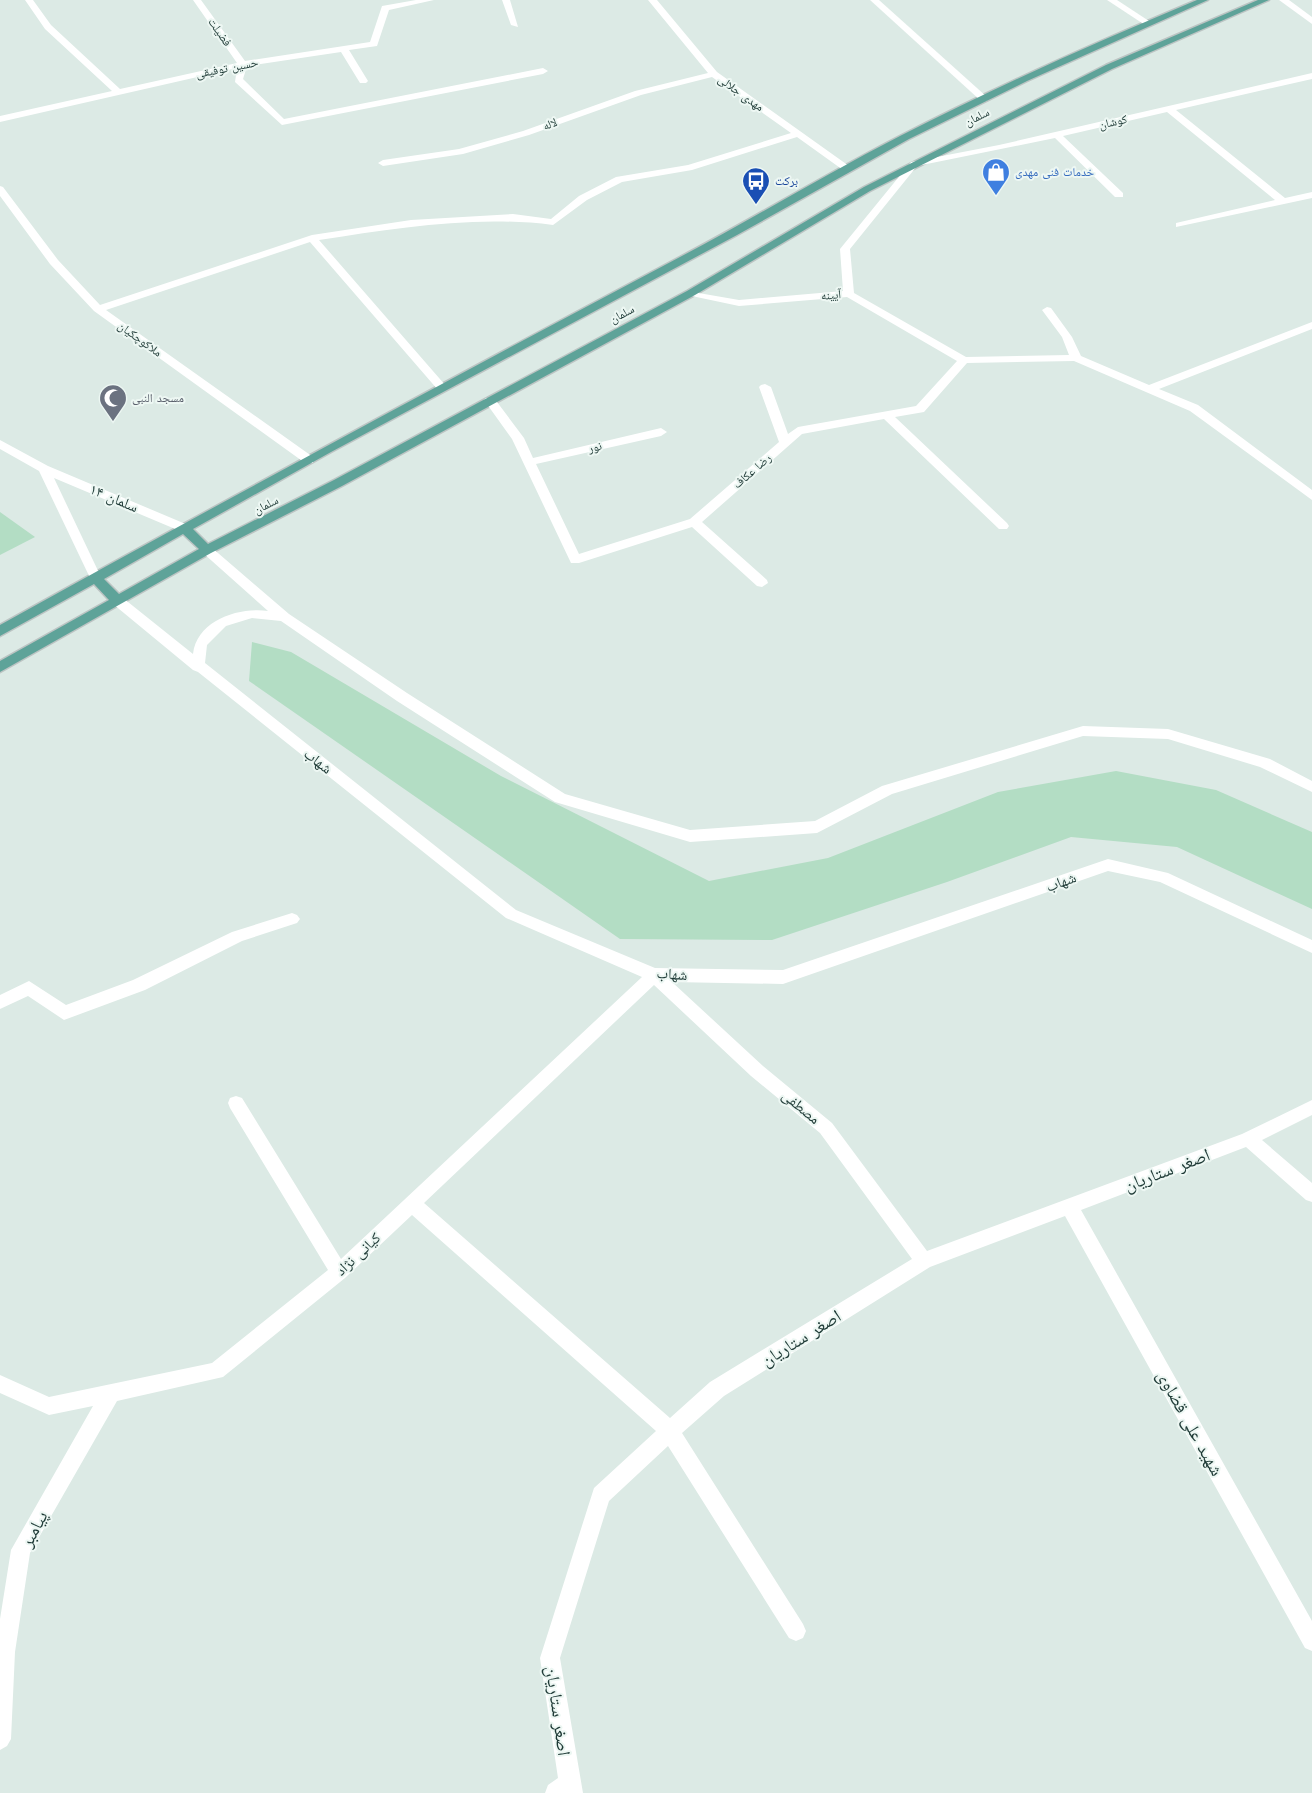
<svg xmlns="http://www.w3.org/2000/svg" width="1312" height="1793" viewBox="0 0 1312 1793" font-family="'Work Sans','Noto Naskh Arabic',sans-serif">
<rect width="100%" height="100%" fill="#dceae5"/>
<g fill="#b3ddc4">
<polygon points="0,512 35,537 0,555"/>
<polygon points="252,642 291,652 501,776 709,881 828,858 998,792 1116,771 1216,790 1312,832 1312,909 1177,847 1071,837 947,882 772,940 620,939 249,681"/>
</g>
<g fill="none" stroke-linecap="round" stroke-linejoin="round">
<g stroke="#bcc4c3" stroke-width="3">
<path id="major" d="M1197,0H1208L1027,81L909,139L737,235L331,452L193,529L208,544L334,480L687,291L864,187L1106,65L1258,0H1269L1112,69L870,191L695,295L342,486L211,553L0,672V661L109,600L94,584L0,636V625C225,500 452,378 680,257C754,218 826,174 900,136C997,86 1097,42 1197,0ZM183,534L199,549L119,594L104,579Z"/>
</g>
<g fill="#fff" fill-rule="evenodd">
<polygon points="25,0 33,0 51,25 120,89 237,63 193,0 201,0 245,61 370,42 382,6 416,0 434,0 389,10 377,46 349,50 368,81 366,83 360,83 341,52 247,66 243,79 284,119 543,68 548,71 543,74 282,125 235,82 237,68 0,122 0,116 112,91 45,29"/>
<polygon points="502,0 510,0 518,27 511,25"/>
<path d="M648,0H657L717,72L849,166V170H843L797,137L692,170L622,182L587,200L553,225C475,215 397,228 319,240L446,386V390H438L310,242L106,310L313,457V463H305L94,311L50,264L0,196V186L3,187L58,260L100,305L312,235L411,220L513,214L551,219L579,196L616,177L688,165L791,133L712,77L641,95L529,135L463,154L383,166L378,163L383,160L459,149L523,131L635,91L708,73Z"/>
<polygon points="870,0 879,0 987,97 987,101 981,101"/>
<polygon points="1107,0 1117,0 1152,23 1145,25"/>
<polygon points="1279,0 1289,0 1312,17 1312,24"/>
<polygon points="1312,73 1312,79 1176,110 1285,198 1312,192 1312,198 1176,227 1176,223 1275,200 1167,112 1063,136 1123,193 1123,197 1115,197 1055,138 917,166 850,249 854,293 966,357 1069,355 1062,337 1042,310 1047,307 1051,308 1072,337 1081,356 1149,385 1312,322 1312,329 1159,389 1198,405 1312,490 1312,500 1190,411 1074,361 967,363 924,412 895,417 1007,523 1009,526 1007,529 999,529 884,419 802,434 702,522 767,580 768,583 762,587 757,586 692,527 579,563 571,563 512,439 484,400 486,398 494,398 524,438 533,458 661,428 667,432 661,436 536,464 579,554 690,519 779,442 759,387 761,385 765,384 771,387 788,434 798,427 916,406 957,361 847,297 739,306 687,295 687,291 739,300 843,291 840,249 911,162 999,145"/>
<polygon points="0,440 48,466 188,525 190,528 184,532 180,531 54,478 101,577 95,581 91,580 39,471 0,449"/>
<path d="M207,546L211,547L289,614L407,693L565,794L690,830L815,821L882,786L1083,726L1168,729L1270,759L1312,781V792L1260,767L1168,739L1083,736L892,794L817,833L690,842L555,802L397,701L281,621L252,618L226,626L207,645L205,663L516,910L655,968L783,970L1108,859L1168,873L1312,940V953L1160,882L1108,871L783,984L672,982L763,1066L832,1123L927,1251L1242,1134L1312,1100V1115L1262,1140L1312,1183V1202L1306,1200L1246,1147L1081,1210L1312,1621V1651L1305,1648L1065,1216L930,1267L724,1396L682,1433L803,1624L806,1631L803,1638L796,1641L789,1638L668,1446L609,1501L560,1658L583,1793H545L548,1785L558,1778L540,1658L594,1488L656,1431L412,1215L345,1278L223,1377L117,1401L30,1553L15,1652L11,1739L7,1746L0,1750V1619L11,1550L93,1406L49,1415L0,1393V1375L49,1397L212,1363L328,1270L230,1108L228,1103L230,1098L236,1096L242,1098L341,1259L642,977L506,918L198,672L193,670L113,604L112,601L113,598H123L193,654C197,620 239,607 268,611L203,553L201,550ZM654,985L751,1076L820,1133L912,1259L710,1382L670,1418L424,1203Z"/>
<polygon points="292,913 297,915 300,919 297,923 242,941 145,990 64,1020 28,996 0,1009 0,995 29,981 66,1005 133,980 232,932"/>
</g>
<use href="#major" fill="#5ea399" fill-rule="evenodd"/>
</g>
<defs>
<g id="shop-pin" transform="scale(1.4375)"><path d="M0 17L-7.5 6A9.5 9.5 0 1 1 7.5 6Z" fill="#3f7fe0" stroke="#edf7f3"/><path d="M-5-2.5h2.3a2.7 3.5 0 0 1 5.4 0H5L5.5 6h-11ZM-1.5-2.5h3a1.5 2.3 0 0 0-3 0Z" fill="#fff"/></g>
<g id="bus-pin" transform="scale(1.4375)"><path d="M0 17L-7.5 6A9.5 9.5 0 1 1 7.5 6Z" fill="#1a4fb4" stroke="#edf7f3"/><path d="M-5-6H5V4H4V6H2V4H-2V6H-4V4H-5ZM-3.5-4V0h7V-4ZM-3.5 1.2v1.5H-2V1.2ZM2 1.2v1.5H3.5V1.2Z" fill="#fff"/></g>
<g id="mosque-pin" transform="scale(1.4375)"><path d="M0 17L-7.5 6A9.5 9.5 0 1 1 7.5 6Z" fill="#6b7280" stroke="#edf7f3"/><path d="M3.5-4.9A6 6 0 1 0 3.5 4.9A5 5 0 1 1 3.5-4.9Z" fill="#fff"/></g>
</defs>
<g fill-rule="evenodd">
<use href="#shop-pin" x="996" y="172"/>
<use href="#bus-pin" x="756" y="181"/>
<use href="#mosque-pin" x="113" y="398"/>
</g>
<g text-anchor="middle" stroke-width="4" stroke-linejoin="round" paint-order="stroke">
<g font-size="12" fill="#1e3a36" stroke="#edf7f3">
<text transform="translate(220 32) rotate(55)" y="4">فضیلت</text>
<text transform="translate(227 68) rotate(-11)" y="4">حسین توفیقی</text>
<text transform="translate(741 93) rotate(36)" y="4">مهدی جلالی</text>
<text transform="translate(977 117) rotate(-27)" y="4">سلمان</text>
<text transform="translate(1113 122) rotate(-13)" y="4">کوشان</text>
<text transform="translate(550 124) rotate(-21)" y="4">لاله</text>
<text transform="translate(831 295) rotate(-5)" y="4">آیینه</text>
<text transform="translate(622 314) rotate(-28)" y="4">سلمان</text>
<text transform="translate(140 339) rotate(36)" y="4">ملاکوچکیان</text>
<text transform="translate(595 447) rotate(-13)" y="4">نور</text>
<text transform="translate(752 471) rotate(-41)" y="4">رضا عکاف</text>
<text transform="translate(266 505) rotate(-27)" y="4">سلمان</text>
</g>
<g font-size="12" fill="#366cbe" stroke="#edf7f3" text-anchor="start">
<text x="1015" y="176">خدمات فنی مهدی</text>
</g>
<g font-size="12" fill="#164399" stroke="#edf7f3" text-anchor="start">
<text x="775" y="185">برکت</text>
</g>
<g font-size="12" fill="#5b616d" stroke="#edf7f3" text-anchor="start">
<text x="132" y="402">مسجد النبی</text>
</g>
<g font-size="15" fill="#1e3a36" stroke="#edf7f3">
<text transform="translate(114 498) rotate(23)" y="5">سلمان ۱۴</text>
<text transform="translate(318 761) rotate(38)" y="5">شهاب</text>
<text transform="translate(1061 882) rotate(-20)" y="5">شهاب</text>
<text transform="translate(672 974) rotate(4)" y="5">شهاب</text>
<text transform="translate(801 1107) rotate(40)" y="5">مصطفی</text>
<text transform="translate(358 1254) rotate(-43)" y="5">کیانی نژاد</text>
</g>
<g font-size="18" fill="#1e3a36" stroke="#edf7f3">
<text transform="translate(1167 1170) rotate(-21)" y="6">اصغر ستاریان</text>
<text transform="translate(801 1338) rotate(-32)" y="6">اصغر ستاریان</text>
<text transform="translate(1190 1423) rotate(61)" y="6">شهید علی قضاوی</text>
<text transform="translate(34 1529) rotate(-62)" y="6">پیامبر</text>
<text transform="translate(558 1711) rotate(82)" y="6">اصغر ستاریان</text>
</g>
</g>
</svg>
